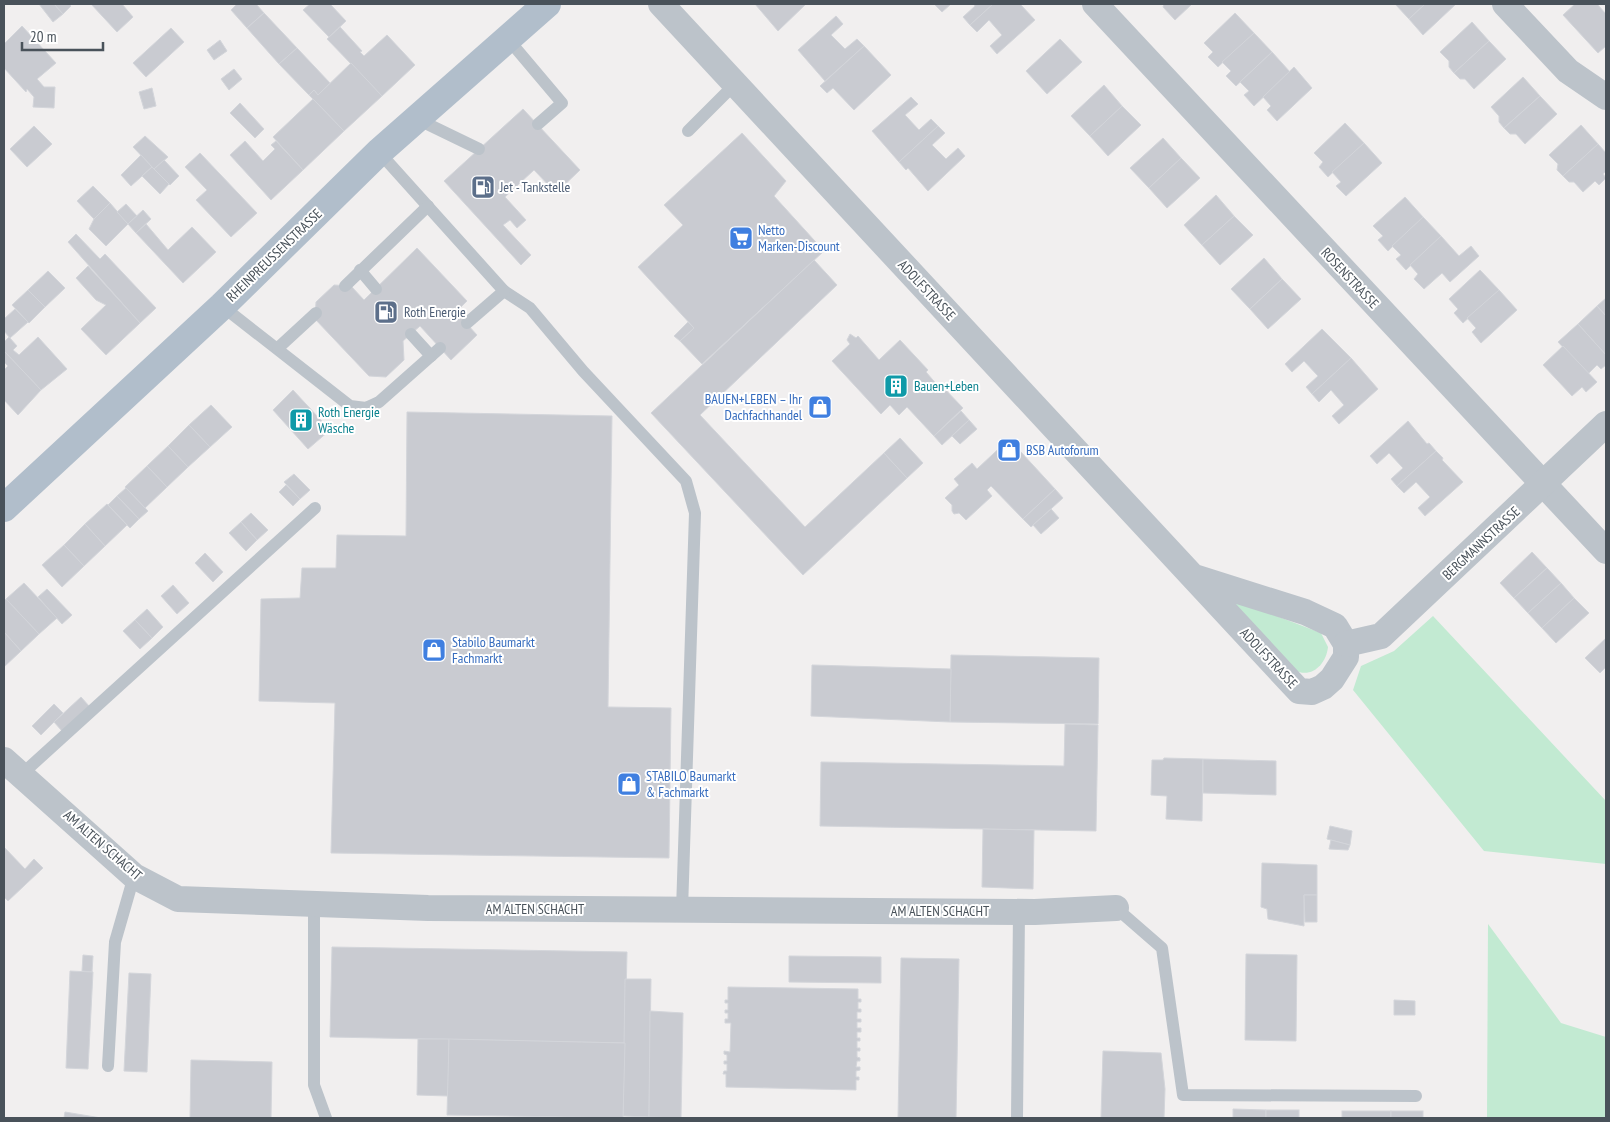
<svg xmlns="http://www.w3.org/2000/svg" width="1610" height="1122" viewBox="0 0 1610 1122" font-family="'PT Sans Narrow',sans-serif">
<rect width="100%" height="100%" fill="#f1efef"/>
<g fill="#c2ead2">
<path d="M1229,598L1321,633L1328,647C1326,665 1311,679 1294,670Z"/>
<polygon points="1433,616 1606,801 1606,864 1484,851 1353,690 1361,666 1394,651"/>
<polygon points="1488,924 1561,1023 1606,1037 1606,1118 1487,1118"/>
</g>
<g fill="#c9cbd1" stroke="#d3d5da">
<polygon points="39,4 54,4 63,14 53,22"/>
<polygon points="54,4 69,4 71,6 63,14"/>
<polygon points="91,4 122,4 133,17 117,32"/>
<polygon points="237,4 256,4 264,13 247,28 231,10"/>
<polygon points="310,4 330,4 346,21 329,37 303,10"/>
<polygon points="755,4 806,4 778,31"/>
<polygon points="934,4 951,4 942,12"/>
<polygon points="974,4 993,4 970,25 963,17 975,6"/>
<polygon points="993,4 1020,4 1035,20 997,54 990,46 1002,35 989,20 977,32 970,25"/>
<polygon points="1164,4 1192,4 1175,20 1163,7"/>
<polygon points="1395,4 1425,4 1409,19"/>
<polygon points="1425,4 1456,4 1423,35 1409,19"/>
<polygon points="1575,4 1597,4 1606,14 1606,46 1598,53 1563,15"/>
<polygon points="264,13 297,48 279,64 247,28"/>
<polygon points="1235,13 1254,33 1218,67 1208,57 1213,52 1204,43"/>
<polygon points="836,16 843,24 831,35 845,49 857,39 864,46 825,81 798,50"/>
<polygon points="1472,22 1489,41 1454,73 1449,67 1449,61 1440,52"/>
<polygon points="22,26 56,63 37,79 44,87 55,87 54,108 33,107 34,97 27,89 26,92 4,68 4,44"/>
<polygon points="340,27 362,51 360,52 364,56 387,35 415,65 382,96 327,39"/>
<polygon points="171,28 184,42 146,77 133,63"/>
<polygon points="1254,33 1272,52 1236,86 1226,76 1231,71 1222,62"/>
<polygon points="1060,39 1082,62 1047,94 1026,71"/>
<polygon points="220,40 227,51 214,60 207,50"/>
<polygon points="1489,41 1506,59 1474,89 1465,79 1460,79 1454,73"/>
<polygon points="864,46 891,75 854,110 833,88 827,93 820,86"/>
<polygon points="297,48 330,83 318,95 314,90 309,95 279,64"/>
<polygon points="1272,52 1290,72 1254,106 1244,95 1249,91 1240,82"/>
<polygon points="351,63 382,96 344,131 309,95 314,90 318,95"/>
<polygon points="1294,67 1312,88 1277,121 1267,110 1271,106 1263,97"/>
<polygon points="234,69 242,79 229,90 221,79"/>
<polygon points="1523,77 1540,96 1504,128 1499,122 1499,116 1491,107"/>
<polygon points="1104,85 1122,106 1090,136 1071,116"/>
<polygon points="152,88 156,106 144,109 139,92"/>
<polygon points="1540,96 1557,114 1525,144 1516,134 1510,134 1504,128"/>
<polygon points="911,97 918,104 905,115 919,130 931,119 938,126 899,162 872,131"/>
<polygon points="313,99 344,131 303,170 273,137"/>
<polygon points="240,103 264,129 255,138 230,113"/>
<polygon points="1122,106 1141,125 1108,156 1090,136"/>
<polygon points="523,109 580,170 556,193 534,170 505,197 526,220 517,228 510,220 503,225 531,255 521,265 444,181"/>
<polygon points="1345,123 1364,143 1328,177 1319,167 1323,162 1314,153"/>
<polygon points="1581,125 1598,144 1563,176 1557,170 1558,164 1549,155"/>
<polygon points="34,126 52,144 27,167 10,149"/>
<polygon points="938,126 945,133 932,145 946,159 958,148 965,156 928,191 908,168 906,170 899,162"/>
<polygon points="742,133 786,181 774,196 824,251 702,364 680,341 694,328 638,267 683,225 664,205"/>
<polygon points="145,136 168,157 154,169 133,147"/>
<polygon points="1163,138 1181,158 1149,188 1130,168"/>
<polygon points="245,141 263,161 275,149 271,145 276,141 303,170 271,200 230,155"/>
<polygon points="1364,143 1382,163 1346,196 1336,186 1341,182 1332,172"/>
<polygon points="1598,144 1606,153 1606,171 1603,174 1606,178 1599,185 1595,181 1583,192 1574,182 1569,182 1563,176"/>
<polygon points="200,153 257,213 231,237 196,200 207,190 185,167"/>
<polygon points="141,155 152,167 131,186 121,175"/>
<polygon points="1181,158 1200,178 1167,208 1149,188"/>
<polygon points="164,160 179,176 170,185 154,169"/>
<polygon points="152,167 169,184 160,194 142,176"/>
<polygon points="93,186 110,203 94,219 77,201"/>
<polygon points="1216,195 1234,216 1202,245 1184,225"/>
<polygon points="1405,197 1423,217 1388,251 1378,240 1383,236 1373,226"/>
<polygon points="110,203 128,224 106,246 89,229 94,219"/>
<polygon points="126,204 137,216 128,224 117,212"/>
<polygon points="143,210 151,219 136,233 128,224"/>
<polygon points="1234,216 1253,235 1220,265 1202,245"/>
<polygon points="1423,217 1441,236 1406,270 1396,259 1401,255 1392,246"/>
<polygon points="146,224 168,250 192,227 216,252 183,283 136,233"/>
<polygon points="76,234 100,259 105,254 156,308 140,323 68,242"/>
<polygon points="1441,236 1459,256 1471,246 1479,256 1450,282 1442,273 1424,289 1414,279 1418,274 1410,265"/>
<polygon points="417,248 467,301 456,312 477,335 451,360 420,326 403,341 404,360 386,377 369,376 315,319 316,302 334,285 351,286 364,300"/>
<polygon points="1264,258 1282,279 1250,309 1231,289"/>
<polygon points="814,260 837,285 700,415 805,527 884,453 907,478 803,575 651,413"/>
<polygon points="88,266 140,323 106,355 81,329 106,305 96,300 76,278"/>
<polygon points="1480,270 1499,290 1463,323 1454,313 1458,309 1449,299"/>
<polygon points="48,271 65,288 45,307 28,290"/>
<polygon points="1282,279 1301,299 1268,329 1250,309"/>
<polygon points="28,290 45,307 29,323 12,305"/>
<polygon points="1499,290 1517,310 1481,343 1472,332 1476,328 1467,318"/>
<polygon points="1606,298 1606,316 1597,306"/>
<polygon points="1597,306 1606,316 1606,355 1578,324"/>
<polygon points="15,309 28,322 10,338 4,331 4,319"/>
<polygon points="688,322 694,328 680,341 674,336"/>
<polygon points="1578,324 1606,355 1606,365 1601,369 1597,365 1588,374 1558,342"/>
<polygon points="1322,329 1351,358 1312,394 1306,387 1318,376 1304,361 1292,372 1285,364"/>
<polygon points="850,334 856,338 858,336 879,360 900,340 928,370 926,372 939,387 941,385 963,408 934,436 907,407 899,415 890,405 881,414 832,361 850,344 847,340"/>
<polygon points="9,337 17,346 13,350 19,355 38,337 67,369 41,390 4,351 4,342"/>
<polygon points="1563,346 1597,382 1586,392 1582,387 1572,396 1543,365"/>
<polygon points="4,351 41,390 18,415 4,400 4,370 8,366 4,362"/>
<polygon points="1351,358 1378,389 1339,424 1332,416 1344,405 1331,390 1319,402 1312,394"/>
<polygon points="293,390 330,430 308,449 273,410"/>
<polygon points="211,405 232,427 210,447 189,425"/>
<polygon points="961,411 969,420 942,445 934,436"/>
<polygon points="407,412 612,416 608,707 671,708 669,858 331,853 335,703 259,701 261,599 300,598 302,568 336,568 337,535 406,536"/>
<polygon points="969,420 977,429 960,444 952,436"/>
<polygon points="1408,421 1427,444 1429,443 1436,451 1397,486 1391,479 1403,468 1389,453 1377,464 1370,456"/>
<polygon points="189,425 210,447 188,467 168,446"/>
<polygon points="900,438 923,463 907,478 884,453"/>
<polygon points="1009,439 1055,489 1023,519 991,486 987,490 992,496 966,520 959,513 954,514 952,511 952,505 945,498 959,485 954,479 972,463 977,469"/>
<polygon points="168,446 188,467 167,487 147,466"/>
<polygon points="1436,451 1443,458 1442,460 1463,482 1425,516 1418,508 1430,497 1416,482 1404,493 1397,486"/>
<polygon points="147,466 167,487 145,508 125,487"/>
<polygon points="294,474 310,490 300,499 284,482"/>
<polygon points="286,485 300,499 293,506 279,492"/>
<polygon points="126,488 148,511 139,519 117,496"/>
<polygon points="1055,489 1063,498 1031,527 1023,519"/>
<polygon points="117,496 139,519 130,528 108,505"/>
<polygon points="107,504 127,525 105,546 85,524"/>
<polygon points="1051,509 1059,518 1041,534 1033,525"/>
<polygon points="251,513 268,530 257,540 241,522"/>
<polygon points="241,522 257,540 246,551 229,533"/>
<polygon points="85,524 105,546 84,566 64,545"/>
<polygon points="64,545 84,566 62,587 42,565"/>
<polygon points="1532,552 1547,568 1514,598 1500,583"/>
<polygon points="205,553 223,572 213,582 195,563"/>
<polygon points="1547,568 1561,583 1528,613 1514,598"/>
<polygon points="24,583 57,618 39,634 6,599"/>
<polygon points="1561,583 1574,598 1542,628 1528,613"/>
<polygon points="173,585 189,603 177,614 161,596"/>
<polygon points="47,589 72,615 62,624 38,597"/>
<polygon points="1574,598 1589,613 1556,643 1542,628"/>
<polygon points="6,599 39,634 21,651 4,632 4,601"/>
<polygon points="147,609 163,627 152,638 135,620"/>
<polygon points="135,620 152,638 140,649 123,631"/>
<polygon points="4,632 21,651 4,667"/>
<polygon points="1606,638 1606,667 1600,673 1585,658"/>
<polygon points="951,655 1099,658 1098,724 950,722"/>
<polygon points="812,665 951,669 950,722 811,716"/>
<polygon points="81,697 89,706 62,731 54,722"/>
<polygon points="54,704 63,713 41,735 32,726"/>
<polygon points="1065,724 1098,725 1096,831 820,826 821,762 1064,766"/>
<polygon points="1164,758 1203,759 1202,821 1166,819 1167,796 1151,795 1152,760 1163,760"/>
<polygon points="1203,759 1276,761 1276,795 1203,793"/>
<polygon points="1330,826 1352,831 1350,845 1327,839"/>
<polygon points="983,829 1034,830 1033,889 982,887"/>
<polygon points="1331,840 1350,845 1348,850 1329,849"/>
<polygon points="4,847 25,869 34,859 43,868 8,901 4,897"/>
<polygon points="1262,863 1317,865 1317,895 1304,895 1304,926 1268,919 1267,909 1261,907"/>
<polygon points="1304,895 1317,895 1317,922 1305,922"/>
<polygon points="332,947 627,952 625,1043 330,1037"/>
<polygon points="1246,954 1297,955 1296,1041 1245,1040"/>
<polygon points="83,955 93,956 92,972 82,971"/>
<polygon points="789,956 881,957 881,983 789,982"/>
<polygon points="901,958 959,959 956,1118 898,1118"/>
<polygon points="70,971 93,972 88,1069 66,1068"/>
<polygon points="129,973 151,974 147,1072 124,1071"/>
<polygon points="625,979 651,979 649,1117 623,1116"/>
<polygon points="728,987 858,989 858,999 861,999 861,1002 858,1002 858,1009 861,1009 861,1012 857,1012 857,1019 861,1019 861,1022 857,1022 857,1028 861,1028 861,1032 857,1032 857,1038 860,1038 860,1041 857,1041 857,1048 860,1048 860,1051 857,1051 857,1057 860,1058 860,1061 857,1061 856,1067 860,1067 860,1070 856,1071 856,1077 859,1077 859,1080 856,1080 856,1090 726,1087 726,1074 723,1074 724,1071 727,1071 727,1064 724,1064 724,1061 727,1061 727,1055 724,1054 724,1051 730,1052 731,1023 725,1023 725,1019 728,1019 728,1013 725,1013 725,1010 728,1010 728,1003 725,1003 725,1000 728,1000"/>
<polygon points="1394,1000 1415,1001 1415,1015 1394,1015"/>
<polygon points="650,1011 683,1013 681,1118 649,1117"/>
<polygon points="418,1039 449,1039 448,1096 417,1095"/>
<polygon points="449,1039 625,1043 623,1118 447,1115"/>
<polygon points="1103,1051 1161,1053 1165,1089 1164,1118 1101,1118"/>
<polygon points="191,1060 272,1062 271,1118 190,1118"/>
<polygon points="1233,1109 1266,1110 1266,1118 1233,1118"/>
<rect x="1266" y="1110" width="33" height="8"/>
<rect x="1342" y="1111" width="49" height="7"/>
<rect x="1391" y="1111" width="32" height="7"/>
<polygon points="65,1112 101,1118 64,1118"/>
</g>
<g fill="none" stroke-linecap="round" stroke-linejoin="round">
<g stroke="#bcc3ca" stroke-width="12">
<polyline points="508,39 562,103 538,124"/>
<polyline points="417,119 479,149"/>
<polyline points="688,131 735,84"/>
<polyline points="379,152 504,291 530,308 583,371 686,481 695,513 682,910"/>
<polyline points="360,270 376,289"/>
<polyline points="345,286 428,206"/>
<polyline points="222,306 350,406 366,408 379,402 440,348"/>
<polyline points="467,323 504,291"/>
<polyline points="411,334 431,356"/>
<polyline points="278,348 316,313"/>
<polyline points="22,774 315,508"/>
<polyline points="314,904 314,1085 326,1118"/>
<polyline points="1116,908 1162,948 1183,1095 1416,1096"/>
<polyline points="108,1066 115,942 134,876"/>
<polyline points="1017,1118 1019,911"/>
</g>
<g stroke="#bcc3ca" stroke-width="26">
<polyline points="661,4 1299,691 1312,692 1323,687 1332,679 1346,657 1346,644 1335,626 1305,612 1194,577"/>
<polyline points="1095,4 1606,551"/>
<polyline points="1505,4 1568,71 1606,97"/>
<polyline points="1346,644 1381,636 1606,424"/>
<polyline points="4,760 134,876 178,899 428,908 1035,912 1116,908"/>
</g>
<polyline stroke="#b1becb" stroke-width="28" points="4,508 222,306 379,152 547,4"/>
</g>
<defs>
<g id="fuel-square" transform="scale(1.25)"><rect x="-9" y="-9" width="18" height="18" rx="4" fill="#5c6f8a" stroke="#fff"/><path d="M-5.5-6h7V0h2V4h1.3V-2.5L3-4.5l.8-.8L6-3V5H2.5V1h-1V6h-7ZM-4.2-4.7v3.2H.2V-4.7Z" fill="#fff"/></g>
<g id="supermarket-square" transform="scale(1.25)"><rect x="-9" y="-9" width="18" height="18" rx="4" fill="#3f7fe0" stroke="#fff"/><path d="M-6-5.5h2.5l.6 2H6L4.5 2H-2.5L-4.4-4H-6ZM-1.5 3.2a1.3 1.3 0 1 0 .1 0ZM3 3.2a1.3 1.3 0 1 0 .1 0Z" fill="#fff"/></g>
<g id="building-square" transform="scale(1.25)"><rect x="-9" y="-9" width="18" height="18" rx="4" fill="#0f9aa8" stroke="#fff"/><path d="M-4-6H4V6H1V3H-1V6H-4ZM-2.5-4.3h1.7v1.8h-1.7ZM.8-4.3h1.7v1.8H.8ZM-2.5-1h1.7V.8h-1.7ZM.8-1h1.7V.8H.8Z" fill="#fff"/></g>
<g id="shop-square" transform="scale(1.25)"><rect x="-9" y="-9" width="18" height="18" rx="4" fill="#3f7fe0" stroke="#fff"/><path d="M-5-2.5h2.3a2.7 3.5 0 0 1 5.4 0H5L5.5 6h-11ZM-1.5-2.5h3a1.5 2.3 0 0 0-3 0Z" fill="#fff"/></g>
</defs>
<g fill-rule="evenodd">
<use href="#fuel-square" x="483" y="187"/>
<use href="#supermarket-square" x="741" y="238"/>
<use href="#fuel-square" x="386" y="312"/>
<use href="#building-square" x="896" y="386"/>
<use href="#shop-square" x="820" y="407"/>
<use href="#building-square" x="301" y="420"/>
<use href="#shop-square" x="1009" y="450"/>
<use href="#shop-square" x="434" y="650"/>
<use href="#shop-square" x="629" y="784"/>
</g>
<g text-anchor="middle" stroke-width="4" stroke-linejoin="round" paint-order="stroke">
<g font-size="14" fill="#4e5e75" stroke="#fff" text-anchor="start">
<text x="500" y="192">Jet - Tankstelle</text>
<text x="404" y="317">Roth Energie</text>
</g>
<g font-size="14" fill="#366cbe" stroke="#fff" text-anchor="start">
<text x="758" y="235">Netto<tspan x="758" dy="16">Marken-Discount</tspan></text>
<text x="802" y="404" text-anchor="end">BAUEN+LEBEN – Ihr<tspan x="802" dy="16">Dachfachhandel</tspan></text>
<text x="1026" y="455">BSB Autoforum</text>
<text x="452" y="647">Stabilo Baumarkt<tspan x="452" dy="16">Fachmarkt</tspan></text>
<text x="646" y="781">STABILO Baumarkt<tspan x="646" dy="16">&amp; Fachmarkt</tspan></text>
</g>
<g font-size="14" fill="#49525a" stroke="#fff">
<text transform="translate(274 255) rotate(-44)" y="5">RHEINPREUSSENSTRASSE</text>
<text transform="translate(1350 278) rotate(47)" y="5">ROSENSTRASSE</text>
<text transform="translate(927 290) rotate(47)" y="5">ADOLFSTRASSE</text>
<text transform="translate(1481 543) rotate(-43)" y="5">BERGMANNSTRASSE</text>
<text transform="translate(1269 658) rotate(47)" y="5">ADOLFSTRASSE</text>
<text transform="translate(103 845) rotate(41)" y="5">AM ALTEN SCHACHT</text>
<text x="535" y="914">AM ALTEN SCHACHT</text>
<text x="940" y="916">AM ALTEN SCHACHT</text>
</g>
<g font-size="14" fill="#0d838f" stroke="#fff" text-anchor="start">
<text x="914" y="391">Bauen+Leben</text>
<text x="318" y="417">Roth Energie<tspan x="318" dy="16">Wäsche</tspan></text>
</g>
</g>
<rect width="1610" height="1122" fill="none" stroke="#49525a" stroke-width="10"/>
<path d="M22 42v8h81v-8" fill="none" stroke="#49525a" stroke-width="2.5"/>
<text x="30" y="42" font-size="15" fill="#49525a" stroke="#ffffff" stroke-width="4" paint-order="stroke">20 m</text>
</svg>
